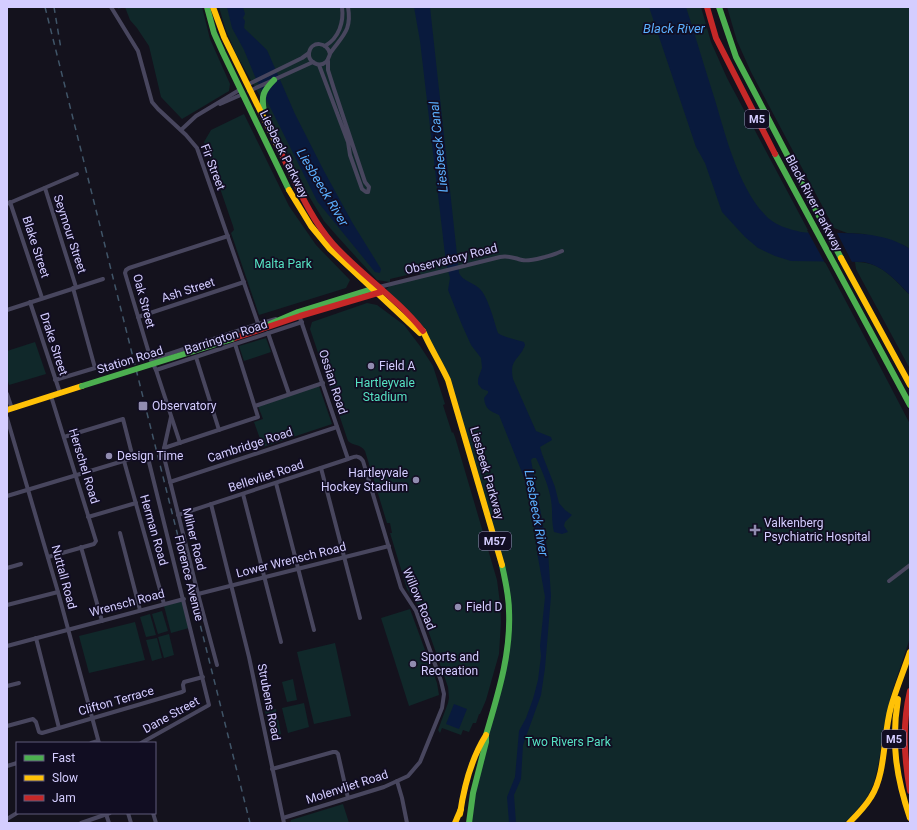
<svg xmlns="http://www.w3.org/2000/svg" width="917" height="830" viewBox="0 0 917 830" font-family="Roboto,sans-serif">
<rect width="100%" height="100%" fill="#14121d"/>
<g fill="#10282a">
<polygon points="118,7 202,7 210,39 230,84 229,91 182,119 161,97 149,46 137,28 130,20 125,7 118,9"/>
<polygon points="219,7 701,7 711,42 727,78 850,309 910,424 910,638 890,698 878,766 874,783 866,799 850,818 844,823 469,823 471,804 502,681 509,599 456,407 434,351 384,291 392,284 421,277 420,272 390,279 390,282 377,280 337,236 324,221 310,198 298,177 261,98 236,54 225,28"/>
<polygon points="727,7 910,7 910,249 903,245 864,234 847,233 834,228 751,72 737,41"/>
<polygon points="244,114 289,206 316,245 350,280 346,288 259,315 231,233 234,230 233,226 204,142 211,130"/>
<path d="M855,262C880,261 893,278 910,295V369L856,269Z"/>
<path d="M367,303L377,305L404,325L420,346L433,366L445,404L443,405L452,433L453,432L455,437L497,580L500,603L501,622L499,654L486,700L480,714H479L476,723H473L469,732L463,730L461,735L442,728L440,733L438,730L448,703L449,698L448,687L421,610L407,589L390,533H392L390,523H387L365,451C361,444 353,446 348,441L310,329L312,322Z"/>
<polygon points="266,338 271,352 244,361 239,346"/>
<polygon points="35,342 46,374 9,385 7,378 7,351"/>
<polygon points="319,386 332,424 263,447 254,422 263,419 258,406"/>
<polygon points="182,601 189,628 171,633 164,606"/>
<polygon points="410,609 437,683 439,695 409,706 381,618"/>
<polygon points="162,611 168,631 158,634 152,614"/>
<polygon points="150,614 156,635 146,637 140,617"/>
<polygon points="135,622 145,660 89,673 79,636"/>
<polygon points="169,634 174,655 164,658 158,637"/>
<polygon points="157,638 162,658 152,661 146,640"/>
<polygon points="335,643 351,716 314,724 297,652"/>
<polygon points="293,679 297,700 287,702 282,682"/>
<polygon points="304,703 309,727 288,733 282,708"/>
<polygon points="276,709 281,734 271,737 265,711"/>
<polygon points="343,804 349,823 290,823 291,820"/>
</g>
<g fill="#091a3d">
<polygon points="227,7 243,7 245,14 243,18 245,21 244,28 267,50 295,114 324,171 352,222 381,269 380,273 375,272 317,201 256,79 244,50 232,28"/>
<path d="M414,7H430L459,273C463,281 472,282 479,288C488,296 494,321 498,333C503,337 517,340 524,342L525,345C519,361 509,359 513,379L536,431L551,437L552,440L540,447L542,454L555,487L559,503L565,510L572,515L565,522L564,526L568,532L562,534L554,532C551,519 553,512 551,500C550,489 541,468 536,458H533L531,460L548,552L551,596L545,668L541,695L523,745L521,779L514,795L516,823H509L507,797L515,777L519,731L526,718L533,699L538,680L541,656L540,646L545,597L537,552L533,507L529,490L499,415C490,411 485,409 484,398L488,393V391L482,389L478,384V379L482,368L481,358L471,345L462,325L448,290L450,278L446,263L420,41Z"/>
<path d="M649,7H686C696,38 705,69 715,100C726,137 739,190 768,218C778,226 788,229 801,232C808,233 815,232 822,233C852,233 885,232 910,249V295C895,280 885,267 864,262L791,261L775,256L758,248L745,237L722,212L705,163L696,147Z"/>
<polygon points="454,704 467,709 459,729 446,724"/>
</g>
<polygon fill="#14121d" points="807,230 836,231 853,264 825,263"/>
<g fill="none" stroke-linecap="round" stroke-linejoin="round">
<g stroke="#48465e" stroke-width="4">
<polyline points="111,7 138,51 152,102 158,109 186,135 197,148 260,329"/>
<path d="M325,46C339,38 344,22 342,7"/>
<path d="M330,54C328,42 311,40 309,53C308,62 319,68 326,62C329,59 329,55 331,52C343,35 352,30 348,7"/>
<polyline points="319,65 348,142 350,155 362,189 366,192 368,192 369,187 365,182 334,89 328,70 328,61"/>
<polyline points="247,85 302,58 309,53"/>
<polyline points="249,91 313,62"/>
<polyline points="220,104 243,94"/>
<polyline points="181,130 196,116 241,89"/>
<polyline points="45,188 76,287"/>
<polyline points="10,202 42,298"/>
<polyline points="7,204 77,174"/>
<path d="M379,287L500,257C509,255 514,258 522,260C530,262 554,255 562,251"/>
<polyline points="30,302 60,393"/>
<polyline points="7,310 103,279"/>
<polyline points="299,315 348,459"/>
<polyline points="138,317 244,282"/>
<polyline points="268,333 289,394"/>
<polyline points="196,357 219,430"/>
<polyline points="151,360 258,324 276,319"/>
<polyline points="156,370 302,322"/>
<polyline points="55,380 95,368 73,288"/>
<polyline points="7,394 12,409"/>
<polyline points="255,406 323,383"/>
<polyline points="171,417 163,453 198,594 217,665"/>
<polyline points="7,418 58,592 99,743"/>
<polyline points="64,437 123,419 133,458"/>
<polyline points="180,443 156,370 151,360 125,273 126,270 129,268 228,236"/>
<polyline points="164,448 258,417 235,344"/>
<polyline points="124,461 164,604"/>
<polyline points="321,468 360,618"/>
<polyline points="170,482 337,427"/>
<polyline points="276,483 314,630"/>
<polyline points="243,494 281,642"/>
<polyline points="7,496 140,456 144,456 148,458 209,705 141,743"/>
<polyline points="211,504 249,657 284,823"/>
<path d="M178,515L348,459C354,457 359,454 363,461L401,588L416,611L441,681L444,694L442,708L420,762L408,776L384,787L283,818"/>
<polyline points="88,517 136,503"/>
<polyline points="120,533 140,610"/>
<polyline points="81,547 102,621"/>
<polyline points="48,557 94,544 96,541 51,396"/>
<polyline points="7,568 21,564"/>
<polyline points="889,581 910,565"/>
<polyline points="198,594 389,546"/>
<polyline points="7,605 58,592"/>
<polyline points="36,638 59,728"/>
<polyline points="7,646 184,599"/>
<polyline points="7,686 19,683"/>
<polyline points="7,726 33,719 36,722 39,732 42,733 182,692 184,691 183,685 184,682 203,677"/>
<polyline points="91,743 98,741"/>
<polyline points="7,766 17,763"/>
<polyline points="272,769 333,752 336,752 338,754 348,798"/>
<polyline points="397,781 402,798 407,823"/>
<polyline points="128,813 131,823"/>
<polyline points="153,813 156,823"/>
<polyline points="106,814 109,823"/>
<polyline points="7,819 17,813"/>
<polyline points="81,823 110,813"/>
</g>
<g stroke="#4caf50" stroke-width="6">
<polyline points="207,7 214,33 223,53 289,190"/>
<polyline points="719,7 736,57 841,258"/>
<path d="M264,111C261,96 263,91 274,80"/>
<polyline points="775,154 910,405"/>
<polyline points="270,324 298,312 375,288"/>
<path d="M469,823L473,793L486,742V735C498,694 511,654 509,611C509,595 505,580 502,565"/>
</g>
<g stroke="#ffc107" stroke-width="6">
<polyline points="213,7 224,37 282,155"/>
<polyline points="289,190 311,226 330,249 420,333"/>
<polyline points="841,258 910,385"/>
<path d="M423,331C430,347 440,363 448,380L502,565"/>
<polyline points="7,410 82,386"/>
<path d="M898,699C891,742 896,777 910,818"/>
<path d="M460,814C464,786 471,759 486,735"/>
<polyline points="455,823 461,809"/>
<path d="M849,823C857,815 865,807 871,797C886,774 883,735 891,707C896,689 904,670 910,652"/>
</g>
<g stroke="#c62828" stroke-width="6">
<polyline points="707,7 716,38 775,154"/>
<path d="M282,155C297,185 310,218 333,244C361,275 397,298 423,331"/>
<polyline points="232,339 300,316 381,292"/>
<path d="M910,691C902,725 904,757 910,791"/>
</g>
<g stroke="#405568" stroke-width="1.5" stroke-dasharray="6 5" stroke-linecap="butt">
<polyline points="45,7 250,823"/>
<polyline points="54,7 61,49"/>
</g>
<polyline stroke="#4caf50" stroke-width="6" points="82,386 232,339"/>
</g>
<g fill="#918cb0" stroke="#110d22" stroke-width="1.5">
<circle cx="371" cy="366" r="4"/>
<rect x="138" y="401" width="10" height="10" rx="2"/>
<circle cx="109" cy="456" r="4"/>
<circle cx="416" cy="480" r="4"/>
<path d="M753 524h4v4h4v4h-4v4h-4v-4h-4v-4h4z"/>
<circle cx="458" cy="607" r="4"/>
<circle cx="413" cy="664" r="4"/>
</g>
<g text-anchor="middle" stroke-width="3.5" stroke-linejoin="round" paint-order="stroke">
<g fill="#110d22" stroke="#9a93bd" stroke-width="1">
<rect x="745" y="110" width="24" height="18" rx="3"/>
<rect x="479" y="532" width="32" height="18" rx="3"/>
<rect x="882" y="730" width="24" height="18" rx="3"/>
</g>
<g font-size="11" font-weight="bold" fill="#d4cdff">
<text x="757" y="123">M5</text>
<text x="495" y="545">M57</text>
<text x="894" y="743">M5</text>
</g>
<g font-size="12" fill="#d4cdff" stroke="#110d22">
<text transform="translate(284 154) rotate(64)" y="4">Liesbeek Parkway</text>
<text transform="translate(213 167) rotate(69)" y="4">Fir Street</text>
<text transform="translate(814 203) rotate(62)" y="4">Black River Parkway</text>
<text transform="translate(70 234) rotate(72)" y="4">Seymour Street</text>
<text transform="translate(36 247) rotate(72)" y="4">Blake Street</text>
<text transform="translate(451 259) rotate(-14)" y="4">Observatory Road</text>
<text transform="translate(188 290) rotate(-18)" y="4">Ash Street</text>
<text transform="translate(144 301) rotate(75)" y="4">Oak Street</text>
<text transform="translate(226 337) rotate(-18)" y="4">Barrington Road</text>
<text transform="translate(54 344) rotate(72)" y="4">Drake Street</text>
<text transform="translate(130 360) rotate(-17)" y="4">Station Road</text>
<text transform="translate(333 382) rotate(72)" y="4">Ossian Road</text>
<text transform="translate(250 445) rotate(-18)" y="4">Cambridge Road</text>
<text transform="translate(84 466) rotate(73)" y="4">Herschel Road</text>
<text transform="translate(487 473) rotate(74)" y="4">Liesbeek Parkway</text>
<text transform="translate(266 476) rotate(-18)" y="4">Bellevliet Road</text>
<text transform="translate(154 530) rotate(74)" y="4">Herman Road</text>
<text transform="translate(194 539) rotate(76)" y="4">Milner Road</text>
<text transform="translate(291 560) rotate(-14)" y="4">Lower Wrensch Road</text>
<text transform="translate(64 577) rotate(75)" y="4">Nuttall Road</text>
<text transform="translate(189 578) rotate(76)" y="4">Florence Avenue</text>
<text transform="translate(419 599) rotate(67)" y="4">Willow Road</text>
<text transform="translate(127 603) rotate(-15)" y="4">Wrensch Road</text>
<text transform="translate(116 701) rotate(-16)" y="4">Clifton Terrace</text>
<text transform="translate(269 702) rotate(79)" y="4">Strubens Road</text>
<text transform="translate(171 715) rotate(-29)" y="4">Dane Street</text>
<text transform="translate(347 787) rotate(-18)" y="4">Molenvliet Road</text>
</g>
<g font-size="12" fill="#56e3c3" stroke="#110d22">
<text x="283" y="268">Malta Park</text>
<text x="385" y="387">Hartleyvale<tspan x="385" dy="14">Stadium</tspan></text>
<text x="568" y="746">Two Rivers Park</text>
</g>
<g font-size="12" fill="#d4cdff" stroke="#110d22" text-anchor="start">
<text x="379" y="370">Field A</text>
<text x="152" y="410">Observatory</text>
<text x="117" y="460">Design Time</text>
<text x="408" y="477" text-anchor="end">Hartleyvale<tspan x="408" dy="14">Hockey Stadium</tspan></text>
<text x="764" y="527">Valkenberg<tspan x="764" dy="14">Psychiatric Hospital</tspan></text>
<text x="466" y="611">Field D</text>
<text x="421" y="661">Sports and<tspan x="421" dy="14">Recreation</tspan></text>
</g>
<g font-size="13" font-style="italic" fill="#5bb0ff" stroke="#110d22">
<text x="674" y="33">Black River</text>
<text transform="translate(438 147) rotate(-96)" y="5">Liesbeeck Canal</text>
<text transform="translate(323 187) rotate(59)" y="5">Liesbeeck River</text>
<text transform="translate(537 513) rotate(80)" y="5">Liesbeeck River</text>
</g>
</g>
<rect width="917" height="830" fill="none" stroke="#d4cdff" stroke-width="16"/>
<rect x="16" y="742" width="140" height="72" fill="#110d22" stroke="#5f5a7a"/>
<rect x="24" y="755" width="20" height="6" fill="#4caf50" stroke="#5f5a7a"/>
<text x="52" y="762" font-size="12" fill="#d4cdff">Fast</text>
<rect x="24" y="775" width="20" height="6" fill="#ffc107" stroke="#5f5a7a"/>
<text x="52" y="782" font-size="12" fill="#d4cdff">Slow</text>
<rect x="24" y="795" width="20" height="6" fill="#c62828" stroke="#5f5a7a"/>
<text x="52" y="802" font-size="12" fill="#d4cdff">Jam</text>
</svg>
